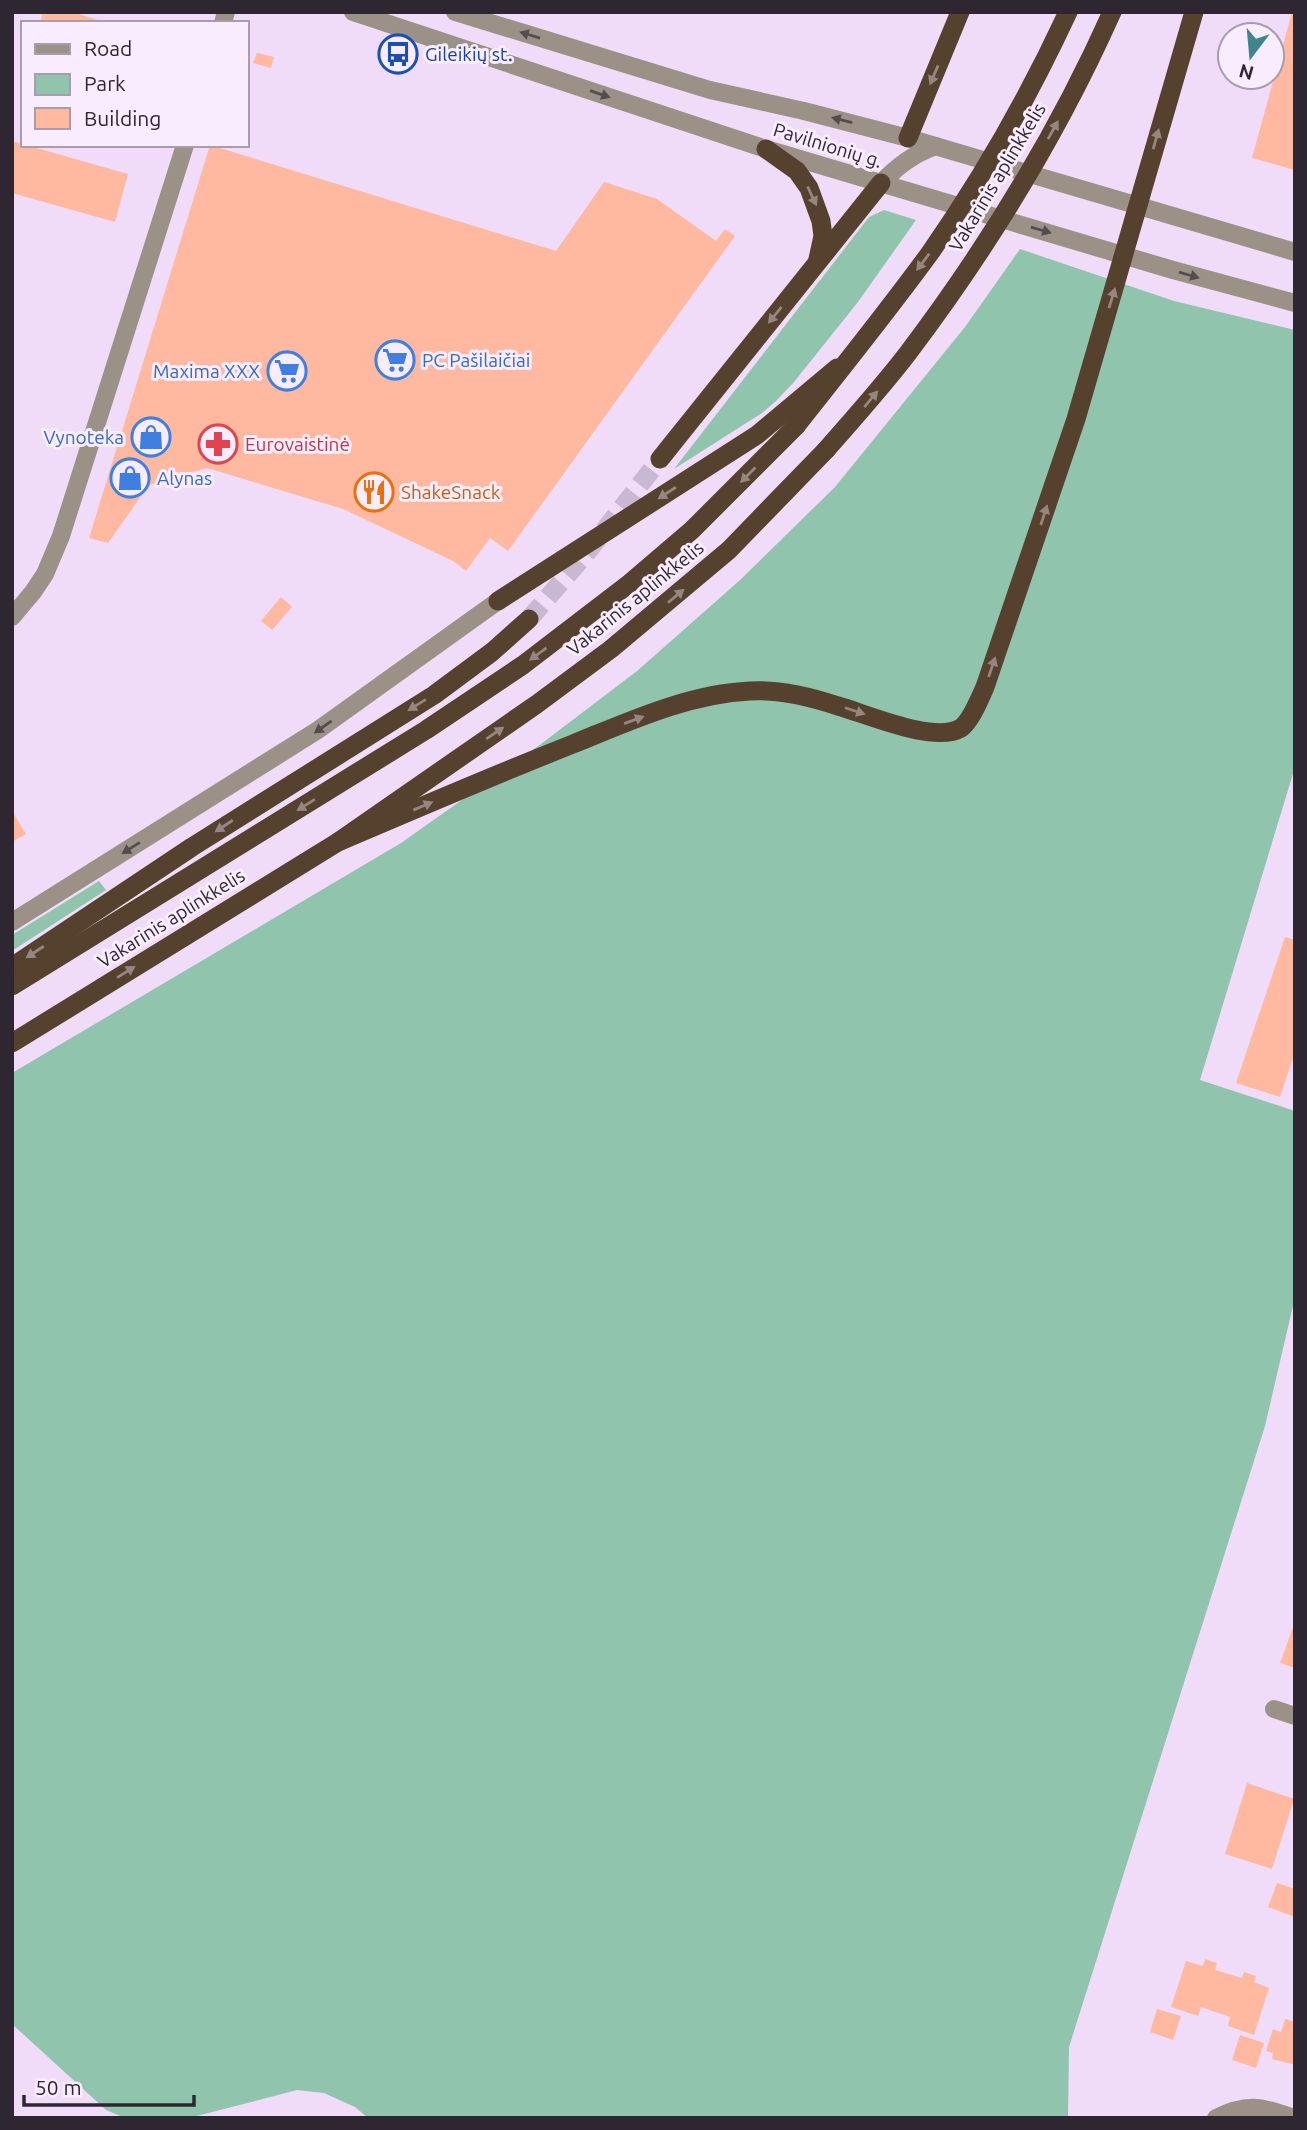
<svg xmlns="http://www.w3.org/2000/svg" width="1307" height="2130" viewBox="0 0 1307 2130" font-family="Ubuntu,sans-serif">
<rect width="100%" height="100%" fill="#f0dcf9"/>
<g fill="#90c4ac">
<polygon points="884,210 916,220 858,302 794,382 776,401 762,413 674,469 869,217"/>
<polygon points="1020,249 1174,301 1295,330 1295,767 1200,1080 1295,1111 1295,1297 1265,1426 1069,2047 1068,2118 368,2118 355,2107 324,2093 297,2090 189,2118 125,2118 106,2110 12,2024 12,1073 401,843 541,744 637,671 739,581 835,487 965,327"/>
<polygon points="99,881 106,890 12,951 12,935"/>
</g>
<g fill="#feb9a0">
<polygon points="43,12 73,12 107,23 40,23"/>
<polygon points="1292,12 1295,12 1295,170 1252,158"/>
<polygon points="257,53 274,57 271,68 253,63"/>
<polygon points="12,141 128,174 115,222 12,193"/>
<polygon points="210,145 556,251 604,182 657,199 716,241 725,229 735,236 508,551 490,538 466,571 453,561 343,509 207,468 149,485 108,543 89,538"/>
<polygon points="281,597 292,607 272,630 261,621"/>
<polygon points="12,811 26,834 12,842"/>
<polygon points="1285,937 1295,940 1295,1052 1280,1097 1236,1083"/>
<polygon points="1295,1622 1295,1668 1280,1663"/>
<polygon points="1247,1783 1294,1799 1272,1869 1225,1854"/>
<polygon points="1277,1883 1295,1889 1295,1917 1268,1907"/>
<polygon points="1205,1959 1217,1963 1215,1970 1242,1978 1244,1972 1256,1976 1254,1982 1269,1988 1254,2035 1228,2026 1230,2017 1201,2007 1198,2016 1171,2007 1186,1961 1203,1966"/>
<polygon points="1157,2009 1181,2016 1173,2040 1150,2032"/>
<polygon points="1285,2019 1295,2022 1295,2065 1272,2059 1273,2053 1266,2051 1273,2029 1281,2032"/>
<polygon points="1240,2035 1264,2043 1256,2068 1232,2060"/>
</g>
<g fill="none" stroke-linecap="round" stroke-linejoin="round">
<polyline stroke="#c9b8d1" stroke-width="19" stroke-dasharray="19 10" stroke-linecap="butt" points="529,619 589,550 660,459"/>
<g stroke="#9c9186" stroke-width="18">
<polyline points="223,23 226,12"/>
<polyline points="12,617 33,592 45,574 61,536 185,145"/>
<polyline points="12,922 318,730 498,601"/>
<polyline points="1274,1709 1295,1716"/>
<path d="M1216,2118C1249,2102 1261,2107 1294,2118"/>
</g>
<g stroke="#9c9186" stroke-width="18">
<polyline points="353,12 766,149 1173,270 1295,303"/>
<polyline points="455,12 710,90 804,111 908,138 1295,252"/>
<path d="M881,183C898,166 913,154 936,146"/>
</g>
<g stroke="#56412e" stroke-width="19">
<polyline points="908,138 960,12"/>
<polyline points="766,149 797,171 809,188 821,221 823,236 818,259"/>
<polyline points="660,459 881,183"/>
<polyline points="498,601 757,435 837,368"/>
<path d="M338,842C416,809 494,775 573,744C630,721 688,694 750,691C779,689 811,697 838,706C867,714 934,744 961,728C971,721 980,698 985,687L1076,419L1194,12"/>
<polyline points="12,967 192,847 434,695 492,652 529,619"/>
<polyline points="12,986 426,730 523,665 630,583 692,530 796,426"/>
<polyline points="12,1043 338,842 537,704 611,649 729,550 826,450"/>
</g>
<g stroke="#56412e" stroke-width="19">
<path d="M796,426C841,369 887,312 930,253C983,177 1029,96 1068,12"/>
<path d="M826,450C854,418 882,387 908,353C988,247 1058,133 1112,12"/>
</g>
</g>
<defs><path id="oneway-solid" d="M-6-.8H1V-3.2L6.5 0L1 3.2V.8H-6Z" transform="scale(1.75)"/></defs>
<g fill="#544c4f">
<use href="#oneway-solid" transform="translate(530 35) rotate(-163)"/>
<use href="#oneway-solid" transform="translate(600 94) rotate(19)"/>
<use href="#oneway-solid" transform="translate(842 120) rotate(-166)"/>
<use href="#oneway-solid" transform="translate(1041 230) rotate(16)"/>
<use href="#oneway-solid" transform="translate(1189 275) rotate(16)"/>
<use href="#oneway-solid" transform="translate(323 727) rotate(145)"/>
<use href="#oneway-solid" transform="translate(131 848) rotate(148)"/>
</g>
<g fill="#978581">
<use href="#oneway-solid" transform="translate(934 75) rotate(113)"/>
<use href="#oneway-solid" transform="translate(1053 130) rotate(-61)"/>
<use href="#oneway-solid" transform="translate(1156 139) rotate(-74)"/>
<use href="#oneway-solid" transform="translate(812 196) rotate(65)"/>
<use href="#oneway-solid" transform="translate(923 262) rotate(127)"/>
<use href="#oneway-solid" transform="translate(1112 298) rotate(-73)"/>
<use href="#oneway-solid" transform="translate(775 315) rotate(129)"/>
<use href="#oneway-solid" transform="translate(871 399) rotate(-50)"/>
<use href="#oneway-solid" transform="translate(748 475) rotate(135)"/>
<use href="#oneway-solid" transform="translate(667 493) rotate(147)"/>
<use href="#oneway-solid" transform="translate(1044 515) rotate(-72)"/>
<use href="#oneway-solid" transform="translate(676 596) rotate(-40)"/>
<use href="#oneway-solid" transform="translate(538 654) rotate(144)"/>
<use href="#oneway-solid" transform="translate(992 667) rotate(-71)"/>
<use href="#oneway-solid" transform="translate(417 705) rotate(148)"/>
<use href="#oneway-solid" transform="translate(855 711) rotate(18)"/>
<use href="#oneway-solid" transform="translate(634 720) rotate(-20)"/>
<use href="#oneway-solid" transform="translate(495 733) rotate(-34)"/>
<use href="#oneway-solid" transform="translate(306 805) rotate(148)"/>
<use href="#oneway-solid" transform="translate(423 806) rotate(-23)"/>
<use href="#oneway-solid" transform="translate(224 826) rotate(147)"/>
<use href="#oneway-solid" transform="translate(35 952) rotate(147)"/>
<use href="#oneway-solid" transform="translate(126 972) rotate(-32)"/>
</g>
<defs>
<g id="bus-ring" transform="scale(2.0125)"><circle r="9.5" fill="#f8ecfe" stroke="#1a4fb4" stroke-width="1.5"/><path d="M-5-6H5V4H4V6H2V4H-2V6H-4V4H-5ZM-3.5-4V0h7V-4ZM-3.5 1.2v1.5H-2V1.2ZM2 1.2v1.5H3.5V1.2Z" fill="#1a4fb4"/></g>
<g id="supermarket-ring" transform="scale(2.0125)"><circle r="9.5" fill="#f8ecfe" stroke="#3f7fe0" stroke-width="1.5"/><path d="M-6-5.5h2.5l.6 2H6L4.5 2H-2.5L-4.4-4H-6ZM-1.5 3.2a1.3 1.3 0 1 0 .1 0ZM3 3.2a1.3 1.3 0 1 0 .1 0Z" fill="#3f7fe0"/></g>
<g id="shop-ring" transform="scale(2.0125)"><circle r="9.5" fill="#f8ecfe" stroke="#3f7fe0" stroke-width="1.5"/><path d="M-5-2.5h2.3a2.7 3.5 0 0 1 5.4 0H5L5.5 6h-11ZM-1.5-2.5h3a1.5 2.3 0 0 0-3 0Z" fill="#3f7fe0"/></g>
<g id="pharmacy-ring" transform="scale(2.0125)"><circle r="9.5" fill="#f8ecfe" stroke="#e0444e" stroke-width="1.5"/><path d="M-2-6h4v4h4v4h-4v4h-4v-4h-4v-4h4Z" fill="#e0444e"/></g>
<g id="restaurant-ring" transform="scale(2.0125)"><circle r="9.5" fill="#f8ecfe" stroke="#e8710a" stroke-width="1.5"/><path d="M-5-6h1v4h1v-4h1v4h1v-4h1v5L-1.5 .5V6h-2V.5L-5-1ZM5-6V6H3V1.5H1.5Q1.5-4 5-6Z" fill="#e8710a"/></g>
</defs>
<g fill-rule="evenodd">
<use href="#bus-ring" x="398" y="54"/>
<use href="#supermarket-ring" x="395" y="360"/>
<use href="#supermarket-ring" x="287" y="371"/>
<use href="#shop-ring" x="151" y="437"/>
<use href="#pharmacy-ring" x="218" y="444"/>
<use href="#shop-ring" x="130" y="478"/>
<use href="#restaurant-ring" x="374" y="492"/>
</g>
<g text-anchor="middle" stroke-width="6" stroke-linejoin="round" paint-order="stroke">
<g font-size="19" fill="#164399" stroke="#f8ecfe" text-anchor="start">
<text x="425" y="61">Gileikių st.</text>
</g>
<g font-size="19" fill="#2e2732" stroke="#f8ecfe">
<text transform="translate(828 145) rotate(17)" y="7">Pavilnionių g.</text>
<text transform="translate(997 177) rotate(-59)" y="7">Vakarinis aplinkkelis</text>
<text transform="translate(635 598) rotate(-39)" y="7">Vakarinis aplinkkelis</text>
<text transform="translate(171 918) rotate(-32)" y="7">Vakarinis aplinkkelis</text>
</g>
<g font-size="19" fill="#366cbe" stroke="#f8ecfe" text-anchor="start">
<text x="422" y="367">PC Pašilaičiai</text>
<text x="260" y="378" text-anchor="end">Maxima XXX</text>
<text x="124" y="444" text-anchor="end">Vynoteka</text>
<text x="157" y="485">Alynas</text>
</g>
<g font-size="19" fill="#be3a42" stroke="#f8ecfe" text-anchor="start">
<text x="245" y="451">Eurovaistinė</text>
</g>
<g font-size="19" fill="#c56008" stroke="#f8ecfe" text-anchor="start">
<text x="401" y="499">ShakeSnack</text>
</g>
</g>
<rect width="1307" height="2130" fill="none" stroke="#2e2732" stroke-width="28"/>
<rect x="21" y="21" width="228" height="126" fill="#f8ecfe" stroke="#a79dac" stroke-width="2"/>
<rect x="35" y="44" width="35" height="10" fill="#9c9186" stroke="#a79dac" stroke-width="2"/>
<text x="84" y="56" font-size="21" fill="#2e2732">Road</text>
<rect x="35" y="74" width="35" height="21" fill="#90c4ac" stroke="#a79dac" stroke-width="2"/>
<text x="84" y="91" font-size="21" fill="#2e2732">Park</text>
<rect x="35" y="108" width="35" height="21" fill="#feb9a0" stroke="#a79dac" stroke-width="2"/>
<text x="84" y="126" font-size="21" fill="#2e2732">Building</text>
<g transform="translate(1251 56) rotate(196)"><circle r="33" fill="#f8ecfe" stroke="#a79dac" stroke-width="2"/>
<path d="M0-5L12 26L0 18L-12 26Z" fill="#3e858e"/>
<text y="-10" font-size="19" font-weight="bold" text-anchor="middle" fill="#2e2732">N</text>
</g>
<path d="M24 2095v10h170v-10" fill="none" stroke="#2e2732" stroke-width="3.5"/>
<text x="35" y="2095" font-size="21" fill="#2e2732" stroke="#f8ecfe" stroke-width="5" paint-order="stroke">50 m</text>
</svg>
